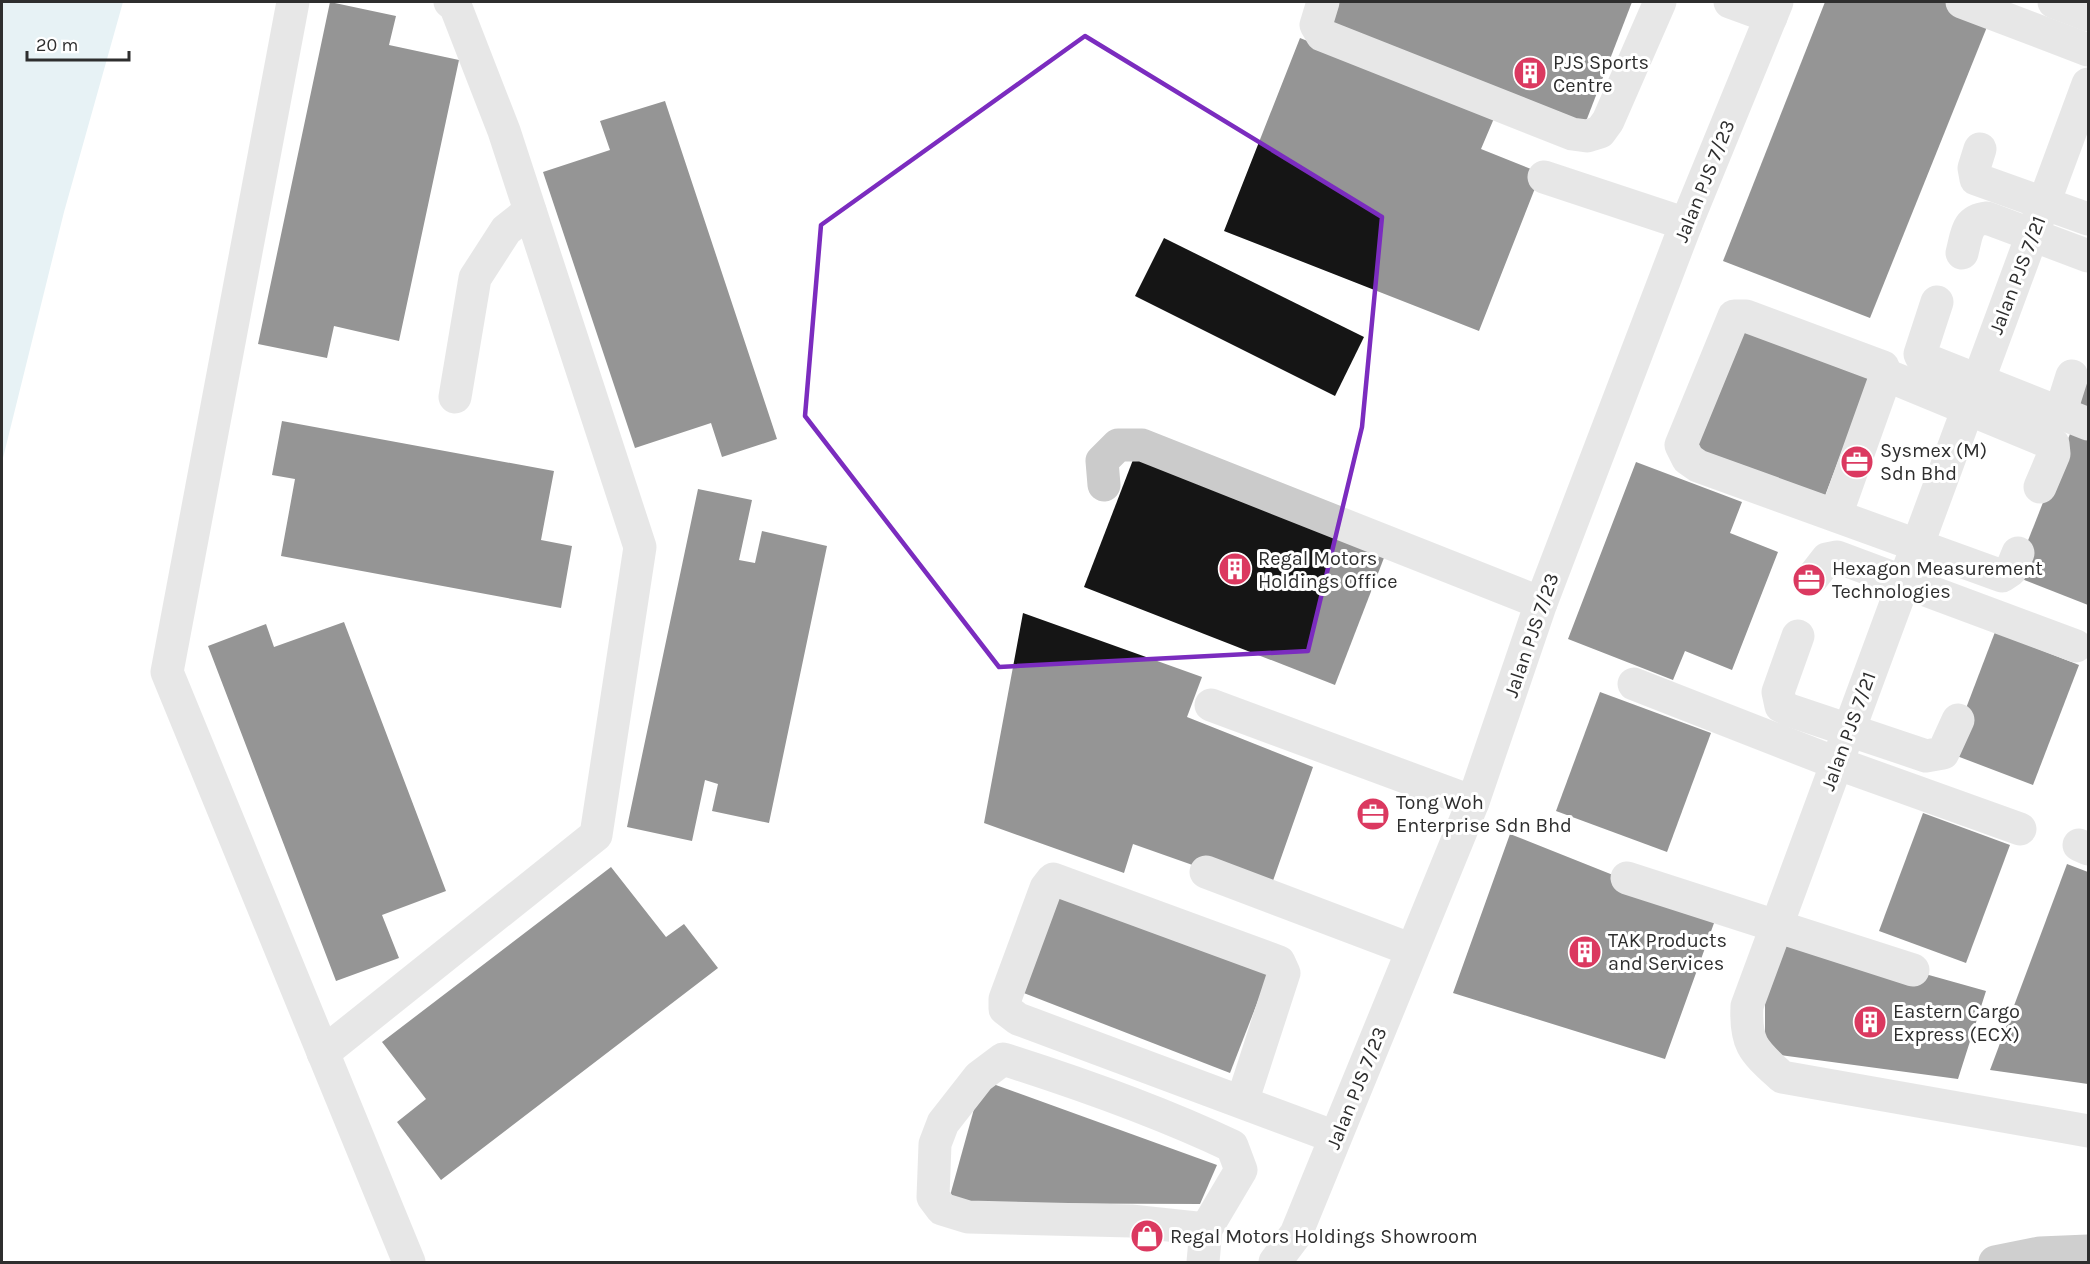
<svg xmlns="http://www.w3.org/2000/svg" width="2090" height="1264" viewBox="0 0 2090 1264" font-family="Karla,sans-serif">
<rect width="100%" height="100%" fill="#fff"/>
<polygon fill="#c9e2e9" points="2,2 123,2 64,212 2,462"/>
<g fill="#151515">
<polygon points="330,2 396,16 389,45 459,60 399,341 334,326 327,358 258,344"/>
<polygon points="1332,2 1632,2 1585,124 1324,23"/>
<polygon points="1825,2 1997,2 1870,318 1723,261"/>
<polygon points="1300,38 1495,116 1481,149 1541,173 1479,331 1224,231"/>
<polygon points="665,101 777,439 722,457 711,423 635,448 543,172 610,150 600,121"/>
<polygon points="1164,238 1364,337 1335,396 1135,296"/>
<polygon points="1740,324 1871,375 1823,501 1691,451"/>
<polygon points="2088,374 2088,408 2077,403"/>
<polygon points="282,421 554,471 541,540 572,546 561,608 281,556 295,479 272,475"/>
<polygon points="2072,429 2088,436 2088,605 2014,576"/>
<polygon points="1136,452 1387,550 1335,685 1084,587"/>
<polygon points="1636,462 1742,502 1730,533 1778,552 1732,670 1685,651 1673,680 1568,639"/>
<polygon points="698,489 752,500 739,560 755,563 762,531 827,546 769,823 712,811 718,784 705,780 692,841 627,827"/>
<polygon points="1023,613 1202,677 1187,717 1313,767 1269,892 1133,844 1124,873 984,823"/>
<polygon points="344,622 446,891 382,915 399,958 336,981 208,646 266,624 274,647"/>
<polygon points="1995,632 2079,665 2033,785 1949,753"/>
<polygon points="1600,692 1711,733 1667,852 1556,811"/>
<polygon points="1923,813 2010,845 1966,963 1879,931"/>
<polygon points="1510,834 1613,875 1718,912 1665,1059 1453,993"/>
<polygon points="2067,864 2088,872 2088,1084 1990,1070"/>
<polygon points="611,867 666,937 684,924 718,968 441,1180 397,1122 426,1099 382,1042"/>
<polygon points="1056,886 1270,970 1230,1073 1016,990"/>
<polygon points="1789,931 1886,963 1986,991 1958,1079 1765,1053 1765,990"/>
<polygon points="982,1080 1217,1165 1200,1204 948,1203"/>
</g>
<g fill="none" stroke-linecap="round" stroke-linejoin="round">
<g stroke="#cbcbcb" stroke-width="33">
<polyline points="293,2 167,672 409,1262"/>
<polyline points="1323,2 1316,25 1322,35 1572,134 1587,136 1600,132 1608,121 1660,2"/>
<polyline points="1730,2 1771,17"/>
<polyline points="1962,2 2088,50"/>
<polyline points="2054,2 2088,15"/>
<path d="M2088,84L1747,1006C1745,1045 1754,1051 1782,1077L2088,1131"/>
<polyline points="1980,149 1974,168 1976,179 2088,219"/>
<polyline points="1544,177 1686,224"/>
<path d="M1962,253C1967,234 1966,220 1987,218L2088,256"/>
<polyline points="1937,302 1920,354 1922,358 2088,424"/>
<polyline points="1886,375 2053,444 2054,454 2040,487"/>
<polyline points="455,397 475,278 506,230 530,211"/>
<polyline points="2060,414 2072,376"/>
<polyline points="1104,485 1102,461 1118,445 1142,445 1541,603"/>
<polyline points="1836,515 1886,375 1883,367 1746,316 1734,316 1681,445 1688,459 1698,466 2002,576 2011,570 2018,553"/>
<polyline points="1813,577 1827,559 1837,557 2076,646"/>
<polyline points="1798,636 1778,692 1781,706 1789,710 1926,756 1943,753 1958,720"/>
<polyline points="1634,684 1836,763 2020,829"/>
<polyline points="1211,705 1473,802"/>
<polyline points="2079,845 2088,849"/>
<polyline points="1206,872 1412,950"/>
<polyline points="1627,878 1913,970"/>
<polyline points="323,1053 596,835 640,547 504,131 455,5 450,2"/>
<polyline points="1242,1102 1284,973 1279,962 1053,879 1046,888 1005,999 1005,1009 1018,1019 1335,1137"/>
<path d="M1203,1262L1206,1229L1241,1170L1232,1146C1158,1111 1082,1084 1003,1059L979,1077L943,1123L935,1144L933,1197L942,1209L968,1217L1131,1221L1206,1229"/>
<polyline points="1275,1262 1296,1234 1473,802 1541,603 1686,224 1777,2"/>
</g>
<polyline stroke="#959595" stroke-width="33" points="1995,1262 2040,1253 2088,1251"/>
</g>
<path d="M0 0H2090V1264H0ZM1085,36L1382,217L1362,427L1308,651L999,667L805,416L821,225Z" fill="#fff" fill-opacity=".55" fill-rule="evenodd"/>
<path fill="none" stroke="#7b2cbf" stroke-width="4.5" stroke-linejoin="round" d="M1085,36L1382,217L1362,427L1308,651L999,667L805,416L821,225Z"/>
<defs>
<g id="building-disc" transform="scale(1.725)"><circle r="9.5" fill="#db3960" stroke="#fff"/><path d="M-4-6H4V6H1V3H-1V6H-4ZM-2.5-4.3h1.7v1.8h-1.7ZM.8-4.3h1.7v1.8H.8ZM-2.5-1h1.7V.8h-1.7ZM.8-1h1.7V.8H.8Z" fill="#fff"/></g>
<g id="office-disc" transform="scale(1.725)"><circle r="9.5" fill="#db3960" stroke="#fff"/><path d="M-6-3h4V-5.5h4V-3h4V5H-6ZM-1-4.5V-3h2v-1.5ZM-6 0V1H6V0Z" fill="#fff"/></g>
<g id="shop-disc" transform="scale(1.725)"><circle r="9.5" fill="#db3960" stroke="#fff"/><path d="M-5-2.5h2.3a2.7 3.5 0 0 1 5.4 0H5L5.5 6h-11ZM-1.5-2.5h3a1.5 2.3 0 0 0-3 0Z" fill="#fff"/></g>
</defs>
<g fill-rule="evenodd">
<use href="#building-disc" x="1530" y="73"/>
<use href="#office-disc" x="1857" y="462"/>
<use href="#building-disc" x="1235" y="569"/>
<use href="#office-disc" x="1809" y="580"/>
<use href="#office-disc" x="1373" y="814"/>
<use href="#building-disc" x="1585" y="952"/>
<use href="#building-disc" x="1870" y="1022"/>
<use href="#shop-disc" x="1147" y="1236"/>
</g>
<g text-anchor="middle" stroke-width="6" stroke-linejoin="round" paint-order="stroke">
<g font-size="20" fill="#2e2e2e" stroke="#fff" text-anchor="start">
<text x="1553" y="69">PJS Sports<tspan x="1553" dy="23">Centre</tspan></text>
<text x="1880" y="457">Sysmex (M)<tspan x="1880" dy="23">Sdn Bhd</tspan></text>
<text x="1258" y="565">Regal Motors<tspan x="1258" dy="23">Holdings Office</tspan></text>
<text x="1832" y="575">Hexagon Measurement<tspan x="1832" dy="23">Technologies</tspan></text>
<text x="1396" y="809">Tong Woh<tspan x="1396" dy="23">Enterprise Sdn Bhd</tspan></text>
<text x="1608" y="947">TAK Products<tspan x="1608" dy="23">and Services</tspan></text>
<text x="1893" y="1018">Eastern Cargo<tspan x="1893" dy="23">Express (ECX)</tspan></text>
<text x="1170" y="1243">Regal Motors Holdings Showroom</text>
</g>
<g font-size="20" fill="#2e2e2e" stroke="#fff">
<text transform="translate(1704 181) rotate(-68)" y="7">Jalan PJS 7/23</text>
<text transform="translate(2017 275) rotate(-69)" y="7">Jalan PJS 7/21</text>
<text transform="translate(1531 635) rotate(-71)" y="7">Jalan PJS 7/23</text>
<text transform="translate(1848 731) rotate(-70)" y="7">Jalan PJS 7/21</text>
<text transform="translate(1356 1088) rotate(-68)" y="7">Jalan PJS 7/23</text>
</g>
</g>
<rect width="2090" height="1264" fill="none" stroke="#2e2e2e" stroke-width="6"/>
<path d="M27 51v9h102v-9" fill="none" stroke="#2e2e2e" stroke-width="3"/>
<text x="36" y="51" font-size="18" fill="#2e2e2e" stroke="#ffffff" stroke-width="4.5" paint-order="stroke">20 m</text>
</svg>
